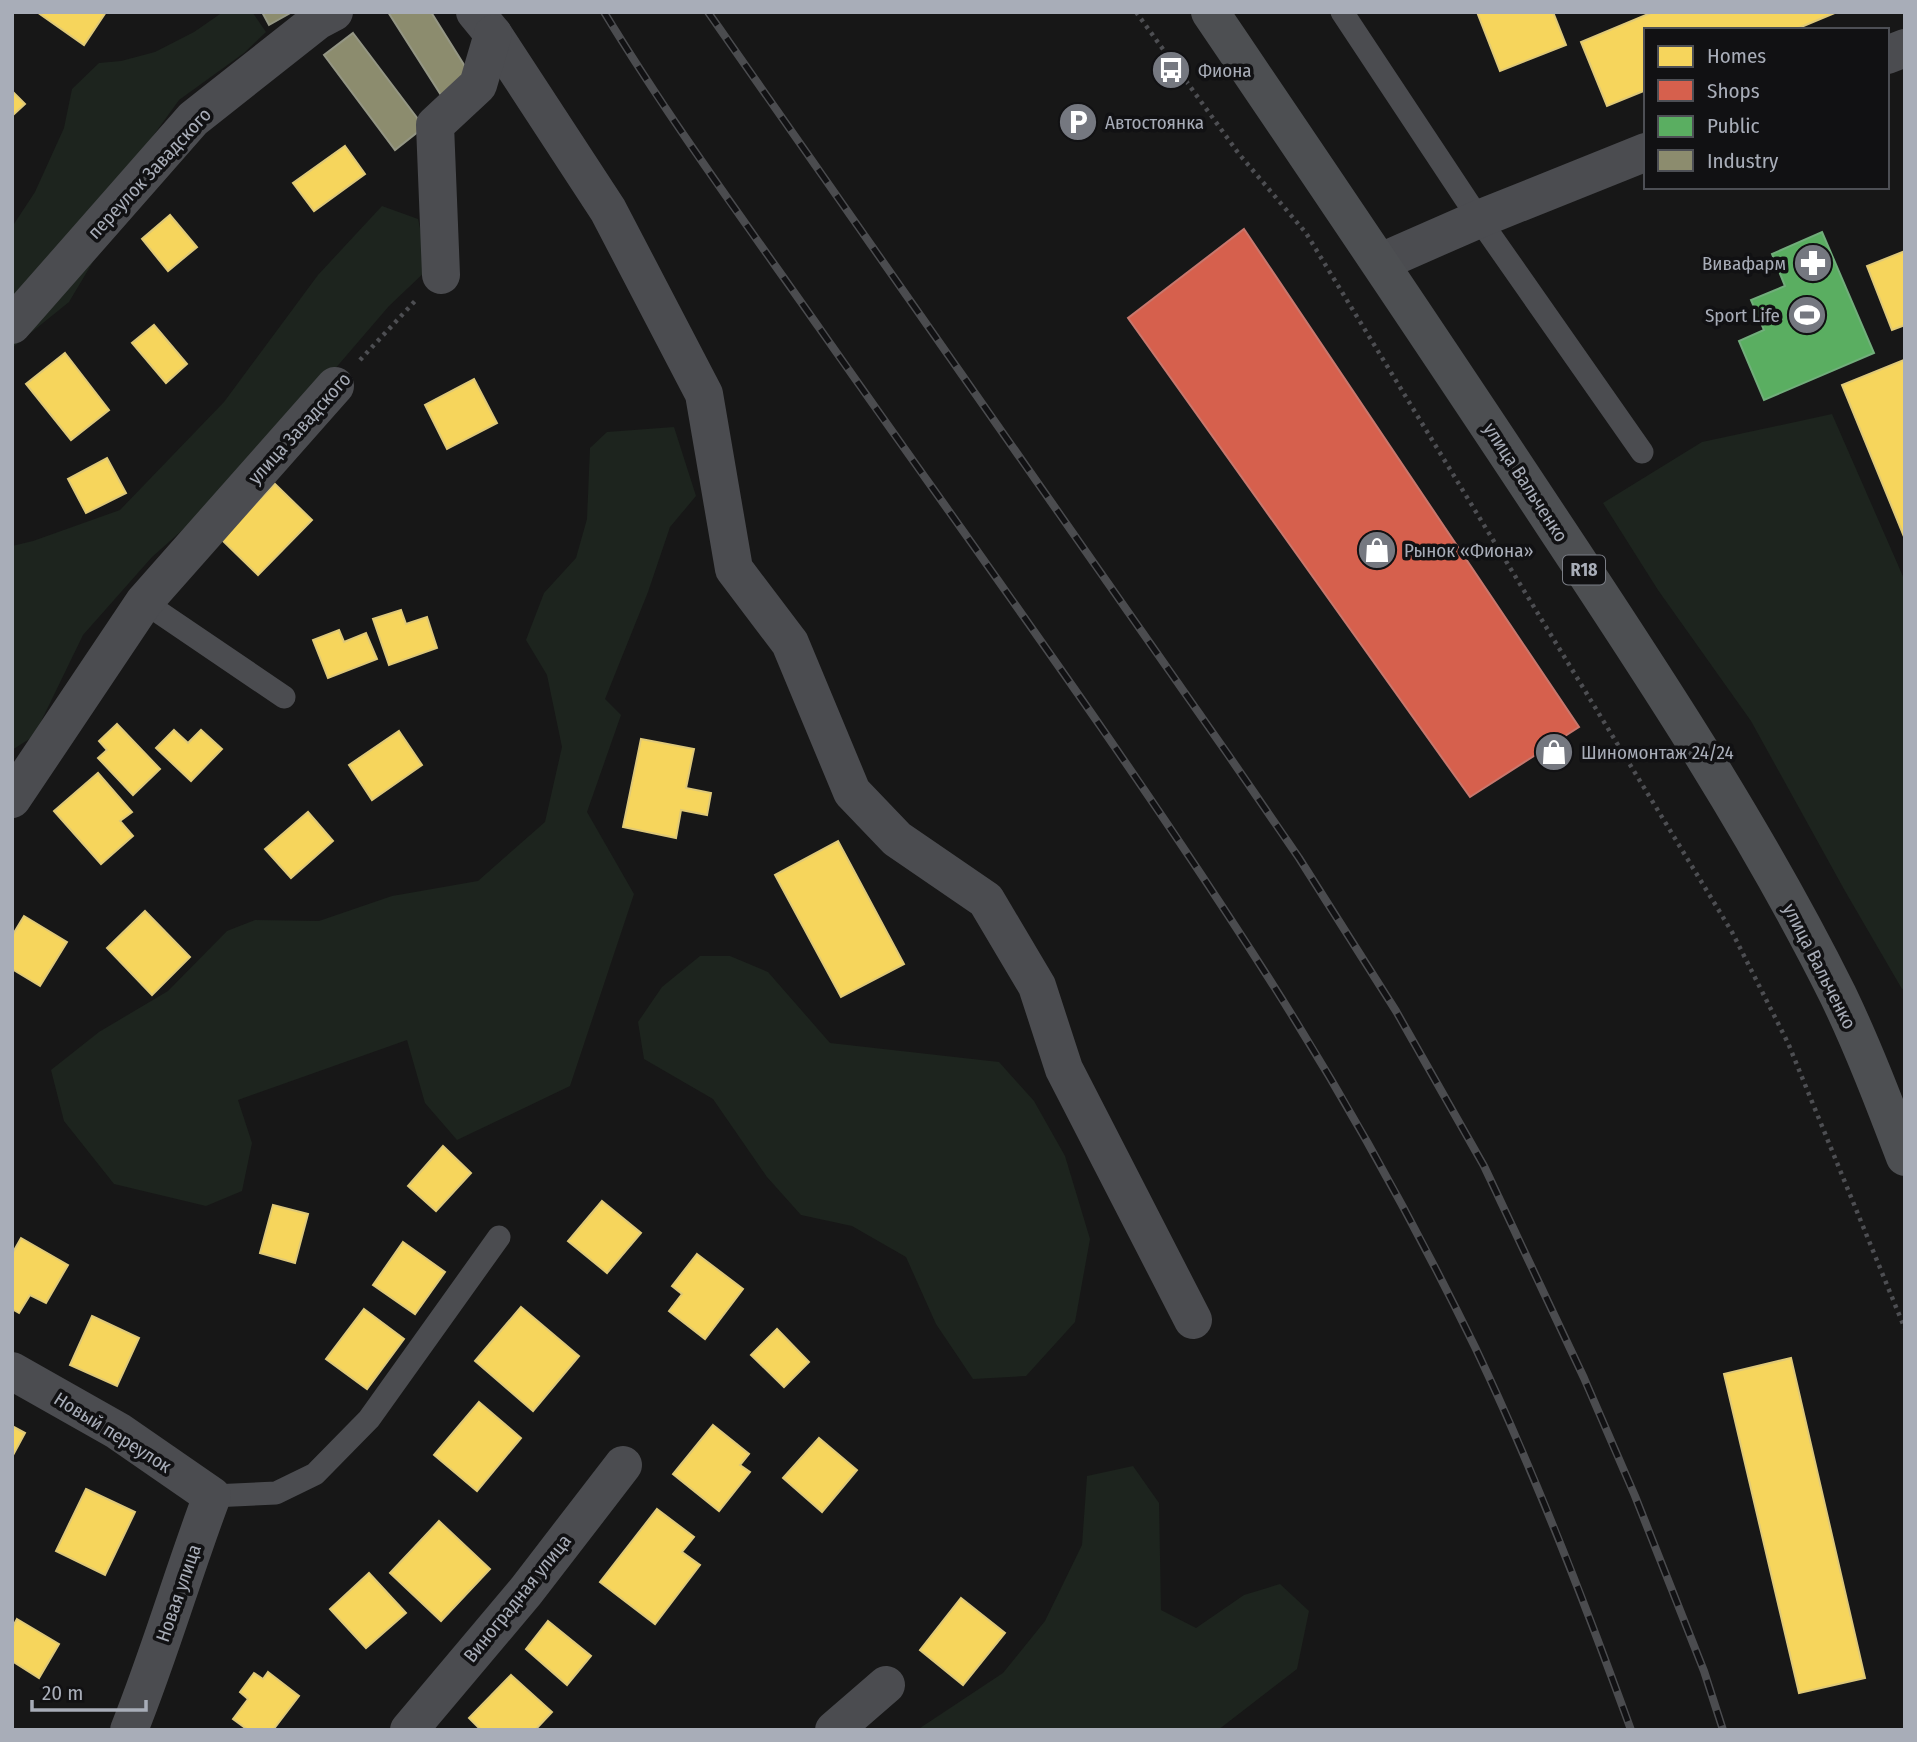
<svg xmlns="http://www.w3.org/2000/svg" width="1917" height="1742" viewBox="0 0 1917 1742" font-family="'Fira Sans Condensed',sans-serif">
<rect width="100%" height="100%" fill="#171717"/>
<g fill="#1d241e">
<polygon points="223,12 253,13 266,32 244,53 179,100 153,136 94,260 69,302 12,348 12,227 35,192 64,128 72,89 99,63 121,61 155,52 194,32"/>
<polygon points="382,206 418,219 429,268 389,306 241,478 152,557 83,635 34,736 12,750 12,546 33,541 120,510 224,402 318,275"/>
<polygon points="1832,414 1905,581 1905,988 1902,989 1845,891 1751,721 1658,590 1603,503 1702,442"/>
<polygon points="674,427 696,496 670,527 648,592 605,699 621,715 587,812 634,894 570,1086 457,1140 425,1103 407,1040 238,1100 252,1143 242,1191 206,1206 114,1184 64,1121 51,1070 99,1032 168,991 227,931 255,920 319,921 392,896 478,881 545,822 562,747 547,675 526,640 544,593 576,558 587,519 590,448 607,432"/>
<polygon points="700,956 730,956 768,972 830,1043 999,1062 1034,1101 1065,1156 1090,1239 1075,1322 1026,1376 973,1379 936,1324 906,1257 852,1226 801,1215 767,1177 713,1099 644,1059 638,1022 662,987"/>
<polygon points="1133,1466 1159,1503 1161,1610 1196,1628 1244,1595 1280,1584 1309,1611 1297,1669 1218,1730 917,1730 1003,1673 1045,1621 1082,1545 1087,1476"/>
</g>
<g fill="#f6d55c" stroke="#dfc978" stroke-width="2">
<polygon points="37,12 106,12 84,45"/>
<polygon points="1477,12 1553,12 1566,45 1500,71"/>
<polygon points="1653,12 1837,12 1794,30 1646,30 1646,90 1607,106 1581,42"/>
<polygon points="12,91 25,104 12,116"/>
<polygon points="345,146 365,174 314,211 293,183"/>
<polygon points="170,215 197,247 168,271 142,239"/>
<polygon points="1905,251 1905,325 1892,330 1867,266"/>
<polygon points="154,325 187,364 166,383 132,343"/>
<polygon points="65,353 109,410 71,440 26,384"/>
<polygon points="1904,360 1905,361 1905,539 1842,385"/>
<polygon points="474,379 497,423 447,449 425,405"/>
<polygon points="107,458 126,493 86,513 68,479"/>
<polygon points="275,484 312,520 258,575 221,539"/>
<polygon points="401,610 406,624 427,617 437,648 389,665 373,619"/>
<polygon points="339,630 344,642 366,633 377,659 328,678 313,640"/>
<polygon points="117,724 160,769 133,795 98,758 107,750 99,741"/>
<polygon points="174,730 188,743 201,730 222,749 191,781 156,748"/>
<polygon points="399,731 422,765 372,800 349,765"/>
<polygon points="641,739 694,749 686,788 711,793 707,815 681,810 676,838 623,827"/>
<polygon points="98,773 132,812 120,821 133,836 101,864 54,811"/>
<polygon points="308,812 333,841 291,878 265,849"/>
<polygon points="838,841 904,964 841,997 775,875"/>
<polygon points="145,911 190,957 152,995 107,948"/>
<polygon points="24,916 67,942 40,986 12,969 12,936"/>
<polygon points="443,1146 471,1173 436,1211 408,1186"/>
<polygon points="602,1201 641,1233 607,1273 568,1241"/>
<polygon points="273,1205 308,1214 295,1263 260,1253"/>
<polygon points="21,1238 68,1265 46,1303 30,1295 19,1313 12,1309 12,1254"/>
<polygon points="403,1242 445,1272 415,1314 373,1285"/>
<polygon points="697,1254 743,1289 705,1339 669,1311 682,1294 672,1286"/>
<polygon points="521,1307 579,1356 533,1411 475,1361"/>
<polygon points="364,1309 404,1339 367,1389 326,1359"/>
<polygon points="92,1316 139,1338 117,1386 70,1365"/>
<polygon points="777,1329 809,1362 784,1387 751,1355"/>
<polygon points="1791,1358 1865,1678 1799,1693 1724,1374"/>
<polygon points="479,1402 521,1438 477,1491 434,1455"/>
<polygon points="713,1425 749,1454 740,1465 750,1472 719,1511 673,1474"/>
<polygon points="12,1426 25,1433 12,1457"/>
<polygon points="819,1438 857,1470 822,1512 783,1478"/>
<polygon points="86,1489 135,1512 105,1575 56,1551"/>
<polygon points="657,1509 694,1537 682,1552 700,1565 655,1624 600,1582"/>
<polygon points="439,1521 490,1569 441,1621 390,1573"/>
<polygon points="369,1573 406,1613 366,1648 330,1609"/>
<polygon points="961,1598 1005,1633 963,1685 920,1650"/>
<polygon points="17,1619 59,1644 39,1678 12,1661 12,1628"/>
<polygon points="548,1621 591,1656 567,1685 526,1649"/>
<polygon points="268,1672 299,1696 273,1730 248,1730 233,1719 248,1699 240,1692 254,1673 263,1679"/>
<polygon points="511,1675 552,1712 536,1729 538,1730 481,1730 469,1718"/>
</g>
<polygon fill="#d6604d" stroke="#c8776d" stroke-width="2" points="1244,229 1579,727 1470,797 1128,318"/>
<polygon fill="#5aae61" stroke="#71ae7b" stroke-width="2" points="1822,232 1874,353 1764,400 1739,341 1764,330 1751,300 1785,286 1772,254"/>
<g fill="#8c8c6e" stroke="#949684" stroke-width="2">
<polygon points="262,12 292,12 269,25"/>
<polygon points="388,12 431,12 471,76 441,95"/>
<polygon points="353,33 424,127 395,150 324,55"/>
</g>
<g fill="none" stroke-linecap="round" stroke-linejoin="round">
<g stroke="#4d4e52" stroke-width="4.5" stroke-dasharray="3.5 5" stroke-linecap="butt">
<polyline points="1136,12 1239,154 1306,233 1732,932 1788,1043 1905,1329"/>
<polyline points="360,360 416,300"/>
</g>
<g stroke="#4b4c50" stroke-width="23">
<polyline points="1342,12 1479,219 1642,452"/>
<polyline points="144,602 284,697"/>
<polyline points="212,1496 276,1493 315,1474 369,1419 499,1237"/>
</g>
<g stroke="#4b4c50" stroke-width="38">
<polyline points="475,12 493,34 608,210 704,394 734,569 790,643 852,792 897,839 986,900 1037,986 1064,1069 1193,1320"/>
<polyline points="1887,55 1905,48"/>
<polyline points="1381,262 1479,219 1646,152"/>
<polyline points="441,275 435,125 478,85 493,34"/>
<polyline points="12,325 193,119 317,21 334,12"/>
<polyline points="12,799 144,602 335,386"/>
<path d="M12,1371L118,1431L212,1496C183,1573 160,1653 129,1730"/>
<polyline points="409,1730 526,1591 623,1465"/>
<polyline points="834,1730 886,1685"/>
</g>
<path stroke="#4d4f52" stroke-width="38" d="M1210,12C1326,183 1442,355 1556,528C1656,679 1757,832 1838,995C1863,1047 1884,1102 1905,1157"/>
<g stroke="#4b4c4f" stroke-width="8">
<g id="rail">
<path d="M604,12C671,122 747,225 820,329C971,544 1127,756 1268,977C1344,1096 1413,1220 1475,1347C1534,1471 1584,1600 1631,1730"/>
<polyline points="708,12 1229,756 1299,858 1396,1011 1484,1166 1584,1378 1635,1496 1704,1671 1723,1730"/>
</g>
</g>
<use href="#rail" stroke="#111113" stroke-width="5" stroke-dasharray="16" stroke-linecap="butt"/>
</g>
<defs>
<g id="bus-disc" transform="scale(2.0125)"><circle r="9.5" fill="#757880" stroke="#111113"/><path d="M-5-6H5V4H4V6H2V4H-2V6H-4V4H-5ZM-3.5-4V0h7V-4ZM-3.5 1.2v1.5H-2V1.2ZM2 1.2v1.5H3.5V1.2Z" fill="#fff"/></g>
<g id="parking-disc" transform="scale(2.0125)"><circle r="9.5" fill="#757880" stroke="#111113"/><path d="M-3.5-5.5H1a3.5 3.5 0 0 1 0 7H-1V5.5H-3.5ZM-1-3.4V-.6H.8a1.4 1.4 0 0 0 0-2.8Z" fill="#fff"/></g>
<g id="pharmacy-disc" transform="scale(2.0125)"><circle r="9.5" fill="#757880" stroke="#111113"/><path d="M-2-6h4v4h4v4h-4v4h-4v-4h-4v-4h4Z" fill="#fff"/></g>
<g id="stadium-disc" transform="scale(2.0125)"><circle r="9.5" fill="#757880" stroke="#111113"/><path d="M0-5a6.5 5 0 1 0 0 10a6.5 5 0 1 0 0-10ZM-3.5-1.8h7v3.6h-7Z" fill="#fff"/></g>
<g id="shop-disc" transform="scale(2.0125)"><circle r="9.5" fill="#757880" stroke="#111113"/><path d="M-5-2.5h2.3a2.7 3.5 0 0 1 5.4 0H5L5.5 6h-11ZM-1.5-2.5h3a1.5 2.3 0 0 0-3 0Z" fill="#fff"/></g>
</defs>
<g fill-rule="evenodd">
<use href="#bus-disc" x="1171" y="70"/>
<use href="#parking-disc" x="1078" y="122"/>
<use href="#pharmacy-disc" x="1813" y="263"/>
<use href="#stadium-disc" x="1807" y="315"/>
<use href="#shop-disc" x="1377" y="550"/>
<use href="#shop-disc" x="1554" y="752"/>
</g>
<g text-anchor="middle" stroke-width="7" stroke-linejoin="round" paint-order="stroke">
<rect fill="#111113" stroke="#7b7e86" stroke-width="2" x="1563" y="555.5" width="42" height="29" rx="5"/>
<g font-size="18" font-weight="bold" fill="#a8adb8">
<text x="1584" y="576">R18</text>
</g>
<g font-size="19" fill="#a8adb8" stroke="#111113" text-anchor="start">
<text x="1198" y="77">Фиона</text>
<text x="1105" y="129">Автостоянка</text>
<text x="1786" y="270" text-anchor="end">Вивафарм</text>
<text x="1780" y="322" text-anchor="end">Sport Life</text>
<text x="1404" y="557">Рынок «Фиона»</text>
<text x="1581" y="759">Шиномонтаж 24/24</text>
</g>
<g font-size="19" fill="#a8adb8" stroke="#111113">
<text transform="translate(149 173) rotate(-47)" y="7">переулок Завадского</text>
<text transform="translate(299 428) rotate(-48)" y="7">улица Завадского</text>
<text transform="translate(1526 482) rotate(57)" y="7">улица Вальченко</text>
<text transform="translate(1820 966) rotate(63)" y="7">улица Вальченко</text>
<text transform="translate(113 1432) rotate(32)" y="7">Новый переулок</text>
<text transform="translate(178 1593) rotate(-71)" y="7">Новая улица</text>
<text transform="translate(517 1598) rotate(-51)" y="7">Виноградная улица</text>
</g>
</g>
<rect width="1917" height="1742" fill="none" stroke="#a8adb8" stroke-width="28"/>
<rect x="1644" y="28" width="245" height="161" fill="#111113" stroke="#4d4f55" stroke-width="2"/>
<rect x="1658" y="46" width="35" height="21" fill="#f6d55c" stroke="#4d4f55" stroke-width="2"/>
<text x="1707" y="63" font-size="21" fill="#a8adb8">Homes</text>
<rect x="1658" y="80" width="35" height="21" fill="#d6604d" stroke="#4d4f55" stroke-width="2"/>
<text x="1707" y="98" font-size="21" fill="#a8adb8">Shops</text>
<rect x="1658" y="116" width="35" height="21" fill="#5aae61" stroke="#4d4f55" stroke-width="2"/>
<text x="1707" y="133" font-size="21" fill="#a8adb8">Public</text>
<rect x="1658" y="150" width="35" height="21" fill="#8c8c6e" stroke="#4d4f55" stroke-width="2"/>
<text x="1707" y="168" font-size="21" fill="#a8adb8">Industry</text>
<path d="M32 1700v10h114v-10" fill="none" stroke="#a8adb8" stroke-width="3.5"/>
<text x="42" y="1700" font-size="21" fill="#a8adb8" stroke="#111113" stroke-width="5" paint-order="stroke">20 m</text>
</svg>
